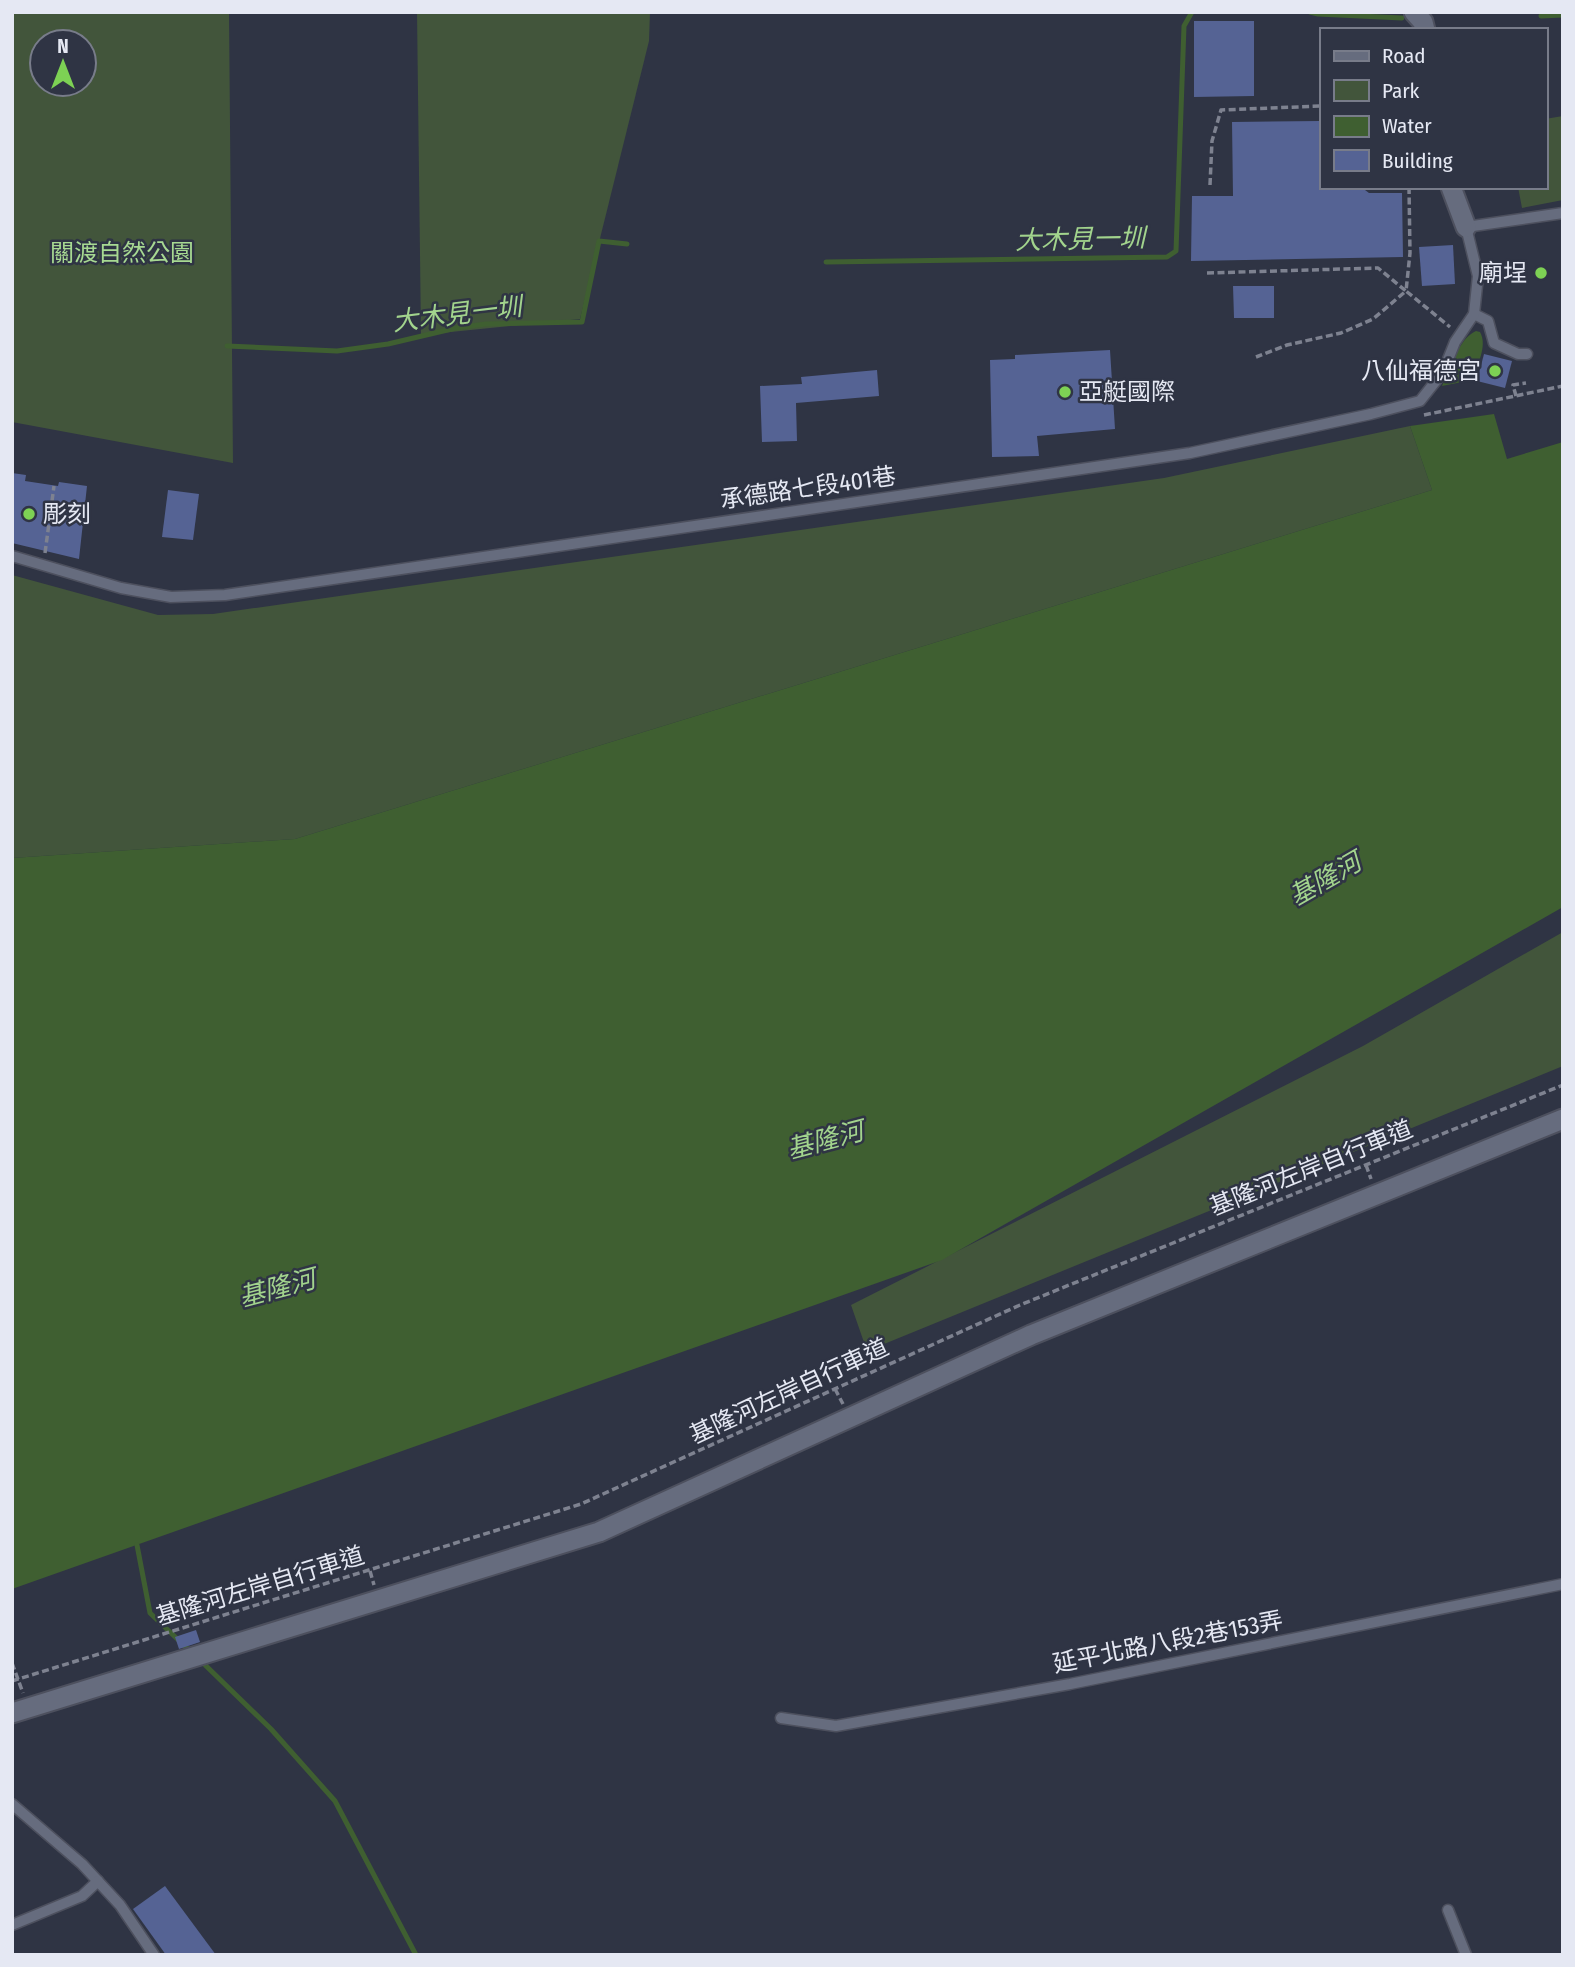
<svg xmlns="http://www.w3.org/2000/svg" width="1575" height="1967" viewBox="0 0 1575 1967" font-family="'Fira Sans Condensed','Noto Sans TC',sans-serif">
<rect width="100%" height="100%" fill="#2f3444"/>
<g fill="#42553b" fill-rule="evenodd">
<path d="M12,12H229L233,463L12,422ZM42,42H84V84H42Z"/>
<polygon points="417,12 650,12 649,41 580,319 421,335"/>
<polygon points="1563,116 1563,200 1522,208 1518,187 1545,187 1545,119"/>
<polygon points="1410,426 1432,490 295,839 12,858 12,575 158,615 213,614 1164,478"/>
<polygon points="1563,932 1563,1066 867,1351 851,1305 1363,1046"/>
</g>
<g fill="#3f5f31">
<path d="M1476,331L1480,332C1488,346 1477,365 1472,380L1442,386C1450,369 1458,339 1476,331Z"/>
<polygon points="1494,414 1507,459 1563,442 1563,907 942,1260 12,1589 12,858 295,839 1432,490 1410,426"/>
</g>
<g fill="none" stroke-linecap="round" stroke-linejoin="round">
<g stroke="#3f5f31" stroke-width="5">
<polyline points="1310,12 1318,14 1402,18"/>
<polyline points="1541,16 1563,15"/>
<polyline points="826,262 1167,257 1176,251 1184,26 1192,12"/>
<polyline points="227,346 337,351 388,344 456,328 486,324 582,322 599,241 627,244"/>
<polyline points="137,1545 150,1613 191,1652"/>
<polyline points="201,1661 271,1729 335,1801 416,1955"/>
</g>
</g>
<g fill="#556394">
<polygon points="1194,21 1254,21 1254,96 1194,97"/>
<polygon points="1321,121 1321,187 1361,187 1369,193 1402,193 1403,257 1191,261 1192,196 1233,196 1232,122"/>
<polygon points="1453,245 1455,284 1422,286 1419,247"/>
<polygon points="1233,286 1274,286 1274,318 1234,318"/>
<polygon points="1110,350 1115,429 1037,436 1039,456 992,457 990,360 1015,359 1015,355"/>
<polygon points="1484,354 1512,361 1505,388 1477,381"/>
<polygon points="877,370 879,396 796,403 797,441 762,442 760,386 802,384 801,377"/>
<polygon points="12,473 26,475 25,481 58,486 59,482 87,486 79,559 12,543"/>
<polygon points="168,490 199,494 193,540 162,537"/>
<polygon points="196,1630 200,1642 179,1649 175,1637"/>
<polygon points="165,1886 216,1955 166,1955 133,1909"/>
</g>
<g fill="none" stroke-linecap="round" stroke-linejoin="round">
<g stroke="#4d505e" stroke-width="13">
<g id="lane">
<polyline points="1474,314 1488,321 1494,343 1518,354 1527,354"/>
<polyline points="12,556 121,588 171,597 225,595 1190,453 1371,414 1420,401 1443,372 1455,342 1474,314 1478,276 1466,227 1563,213"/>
<polyline points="781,1718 836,1726 1070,1684 1563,1584"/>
<polyline points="12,1804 82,1864 120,1905 154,1955"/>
<polyline points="1448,1910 1466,1955"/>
<polyline points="12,1925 82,1896 98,1881"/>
</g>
</g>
<g stroke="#4d505e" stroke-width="23">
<g id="street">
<polyline points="1414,12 1423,22 1425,30"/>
<polyline points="1451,187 1466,227"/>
<polyline points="12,1713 599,1532 1031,1335 1563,1119"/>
</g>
</g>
<g stroke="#7e8290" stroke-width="3.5" stroke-dasharray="7 3.5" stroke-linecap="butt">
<polyline points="1210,185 1212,141 1221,110 1321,106"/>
<polyline points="1409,187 1410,253 1406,291 1450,327"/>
<polyline points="1207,273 1378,268 1406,291 1373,319 1341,333 1287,345 1256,357"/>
<polyline points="1516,396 1513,385 1526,383"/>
<polyline points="1424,415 1563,386"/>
<polyline points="45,553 54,486"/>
<polyline points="1366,1165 1371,1179"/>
<polyline points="835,1389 843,1404"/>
<polyline points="370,1571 374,1585"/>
<polyline points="12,1663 23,1693"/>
<polyline points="12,1681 581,1504 1020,1305 1563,1085"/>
</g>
<use href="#lane" stroke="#666c7e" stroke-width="10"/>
<use href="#street" stroke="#666c7e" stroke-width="19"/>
</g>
<g fill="#7dd154" stroke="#2f3444" stroke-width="2.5">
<circle cx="1541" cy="273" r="7"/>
<circle cx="1495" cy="371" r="7"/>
<circle cx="1065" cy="392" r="7"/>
<circle cx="29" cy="514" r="7"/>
</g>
<g text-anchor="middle" stroke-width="5" stroke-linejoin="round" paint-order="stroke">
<g font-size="24" fill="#a7d992" stroke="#2f3444">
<text x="122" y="261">關渡自然公園</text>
</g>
<g font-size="24" fill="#e5e8f3" stroke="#2f3444" text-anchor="end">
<text x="1527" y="281">廟埕</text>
<text x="1481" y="379">八仙福德宮</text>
<text x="1079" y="400" text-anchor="start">亞艇國際</text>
<text x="43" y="522" text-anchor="start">彫刻</text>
</g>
<g font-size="24" fill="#e5e8f3" stroke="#2f3444">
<text transform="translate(808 488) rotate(-8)" y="8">承德路七段401巷</text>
<text transform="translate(1311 1168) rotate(-22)" y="8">基隆河左岸自行車道</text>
<text transform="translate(789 1391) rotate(-25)" y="8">基隆河左岸自行車道</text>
<text transform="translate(260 1586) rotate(-17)" y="8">基隆河左岸自行車道</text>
<text transform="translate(1168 1642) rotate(-11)" y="8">延平北路八段2巷153弄</text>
</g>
<g font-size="26" font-style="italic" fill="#a2d48d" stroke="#2f3444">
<text transform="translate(1080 239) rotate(-1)" y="9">大木見一圳</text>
<text transform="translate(457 314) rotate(-7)" y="9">大木見一圳</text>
<text transform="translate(1325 879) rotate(-30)" y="9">基隆河</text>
<text transform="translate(825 1140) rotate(-15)" y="9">基隆河</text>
<text transform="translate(277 1288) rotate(-15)" y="9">基隆河</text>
</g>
</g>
<rect width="1575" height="1967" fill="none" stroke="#e5e8f3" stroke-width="28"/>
<rect x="1320" y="28" width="228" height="161" fill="#2f3444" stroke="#787c8a" stroke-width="2"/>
<rect x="1334" y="51" width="35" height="10" fill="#666c7e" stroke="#787c8a" stroke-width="2"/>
<text x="1382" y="63" font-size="21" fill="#e5e8f3">Road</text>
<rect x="1334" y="80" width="35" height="21" fill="#42553b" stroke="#787c8a" stroke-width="2"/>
<text x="1382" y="98" font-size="21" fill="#e5e8f3">Park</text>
<rect x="1334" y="116" width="35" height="21" fill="#3f5f31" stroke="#787c8a" stroke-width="2"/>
<text x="1382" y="133" font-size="21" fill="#e5e8f3">Water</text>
<rect x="1334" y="150" width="35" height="21" fill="#556394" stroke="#787c8a" stroke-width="2"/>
<text x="1382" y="168" font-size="21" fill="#e5e8f3">Building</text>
<g transform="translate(63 63)"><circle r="33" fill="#2f3444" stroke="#787c8a" stroke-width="2"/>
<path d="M0-5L12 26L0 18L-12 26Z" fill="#7dd154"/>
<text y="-10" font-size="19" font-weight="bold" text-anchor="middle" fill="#e5e8f3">N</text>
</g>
</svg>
